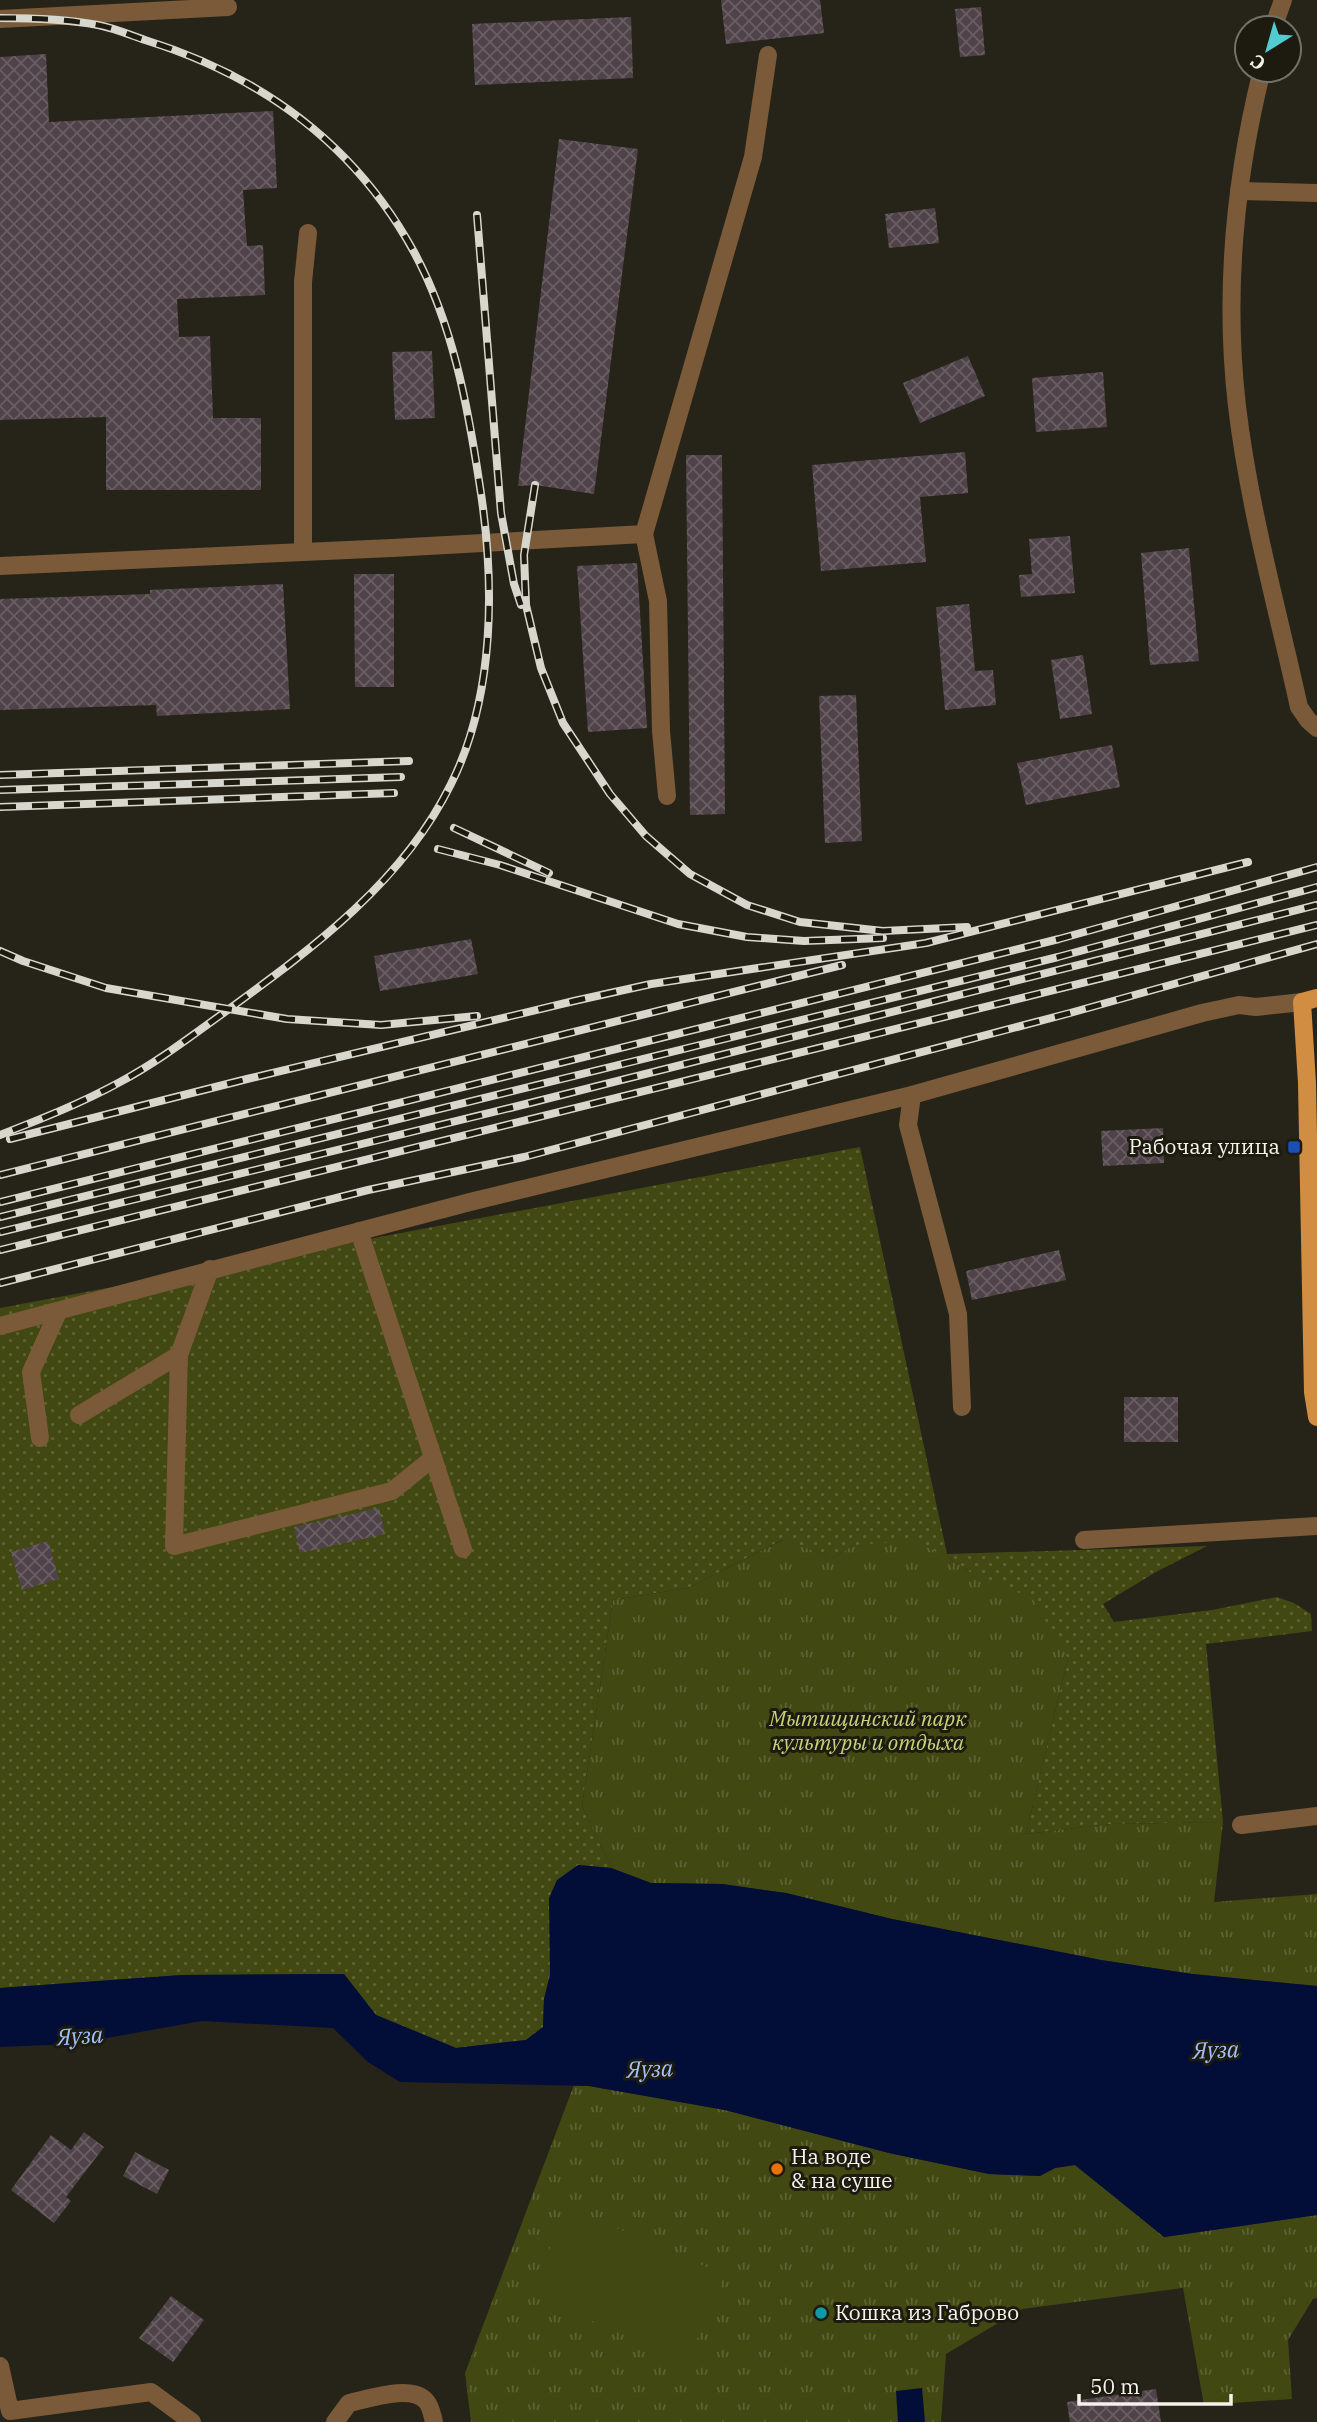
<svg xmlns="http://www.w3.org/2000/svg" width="1317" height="2422" viewBox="0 0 1317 2422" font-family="'IBM Plex Serif',serif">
<defs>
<pattern id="grass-dots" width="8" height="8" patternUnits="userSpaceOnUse" patternTransform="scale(1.75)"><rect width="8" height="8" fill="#424812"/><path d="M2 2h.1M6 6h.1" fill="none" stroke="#5e6335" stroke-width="1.8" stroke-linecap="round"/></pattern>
<pattern id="park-tufts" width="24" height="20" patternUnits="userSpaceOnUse" patternTransform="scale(1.75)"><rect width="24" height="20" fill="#424812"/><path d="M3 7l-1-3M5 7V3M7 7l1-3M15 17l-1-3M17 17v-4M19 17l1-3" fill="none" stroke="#5e6335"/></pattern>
<pattern id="building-cross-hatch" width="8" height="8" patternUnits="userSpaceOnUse" patternTransform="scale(1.75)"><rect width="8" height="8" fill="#4f4349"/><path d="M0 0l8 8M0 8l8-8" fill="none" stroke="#695f63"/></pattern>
</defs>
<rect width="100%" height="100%" fill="#262419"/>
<polygon fill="url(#grass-dots)" points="860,1147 947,1554 1207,1546 1156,1572 1103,1604 1114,1622 1212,1610 1277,1597 1294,1603 1311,1614 1312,1631 1206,1644 1223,1822 1112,1824 1026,1834 1068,1658 971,1573 946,1556 854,1545 834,1558 782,1540 688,1588 613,1600 582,1806 611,1868 578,1865 544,1999 543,2027 526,2040 456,2048 376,2015 344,1974 182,1975 0,1988 0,1308"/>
<g fill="url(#park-tufts)">
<polygon points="783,1540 834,1558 854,1545 912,1541 946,1556 971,1573 1032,1598 1068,1658 1026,1834 1112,1824 1223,1822 1214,1902 1317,1894 1317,1986 1192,1974 1101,1960 892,1919 786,1893 722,1884 651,1883 611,1868 582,1806 613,1600 688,1588"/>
<polygon points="574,2085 589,2086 725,2110 889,2153 989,2174 1040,2176 1055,2168 1075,2165 1165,2237 1317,2215 1317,2298 1313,2299 1288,2340 1292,2399 1204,2405 1183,2288 1022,2309 946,2354 941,2422 471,2422 465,2373"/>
</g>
<polygon fill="#424812" points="568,2207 725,2275 687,2362 530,2294"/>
<g fill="#020e38">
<polygon points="578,1865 611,1868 651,1883 722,1884 786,1893 892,1919 1101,1960 1192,1974 1317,1986 1317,2215 1164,2237 1075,2165 1055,2168 1040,2176 989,2174 889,2153 725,2110 589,2086 400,2082 368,2062 333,2028 202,2021 73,2044 0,2047 0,1988 182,1975 344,1974 376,2015 456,2048 526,2040 543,2027 544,1999 550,1975 549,1898 557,1880"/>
<polygon points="922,2388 925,2422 898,2422 896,2391"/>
</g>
<g fill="url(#building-cross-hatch)">
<polygon points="721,0 820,0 824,33 726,44"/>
<polygon points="981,7 985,55 960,57 955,9"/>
<polygon points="631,17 633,78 475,85 472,24"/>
<polygon points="46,54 49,122 273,111 277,188 243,190 247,246 263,245 265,295 177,299 179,337 210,336 213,418 261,418 261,490 106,490 106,417 0,420 0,57"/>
<polygon points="559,139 638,149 594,494 535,485 518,486"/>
<polygon points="935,208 939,243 889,248 885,214"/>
<polygon points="432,351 435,418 395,420 392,352"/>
<polygon points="968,356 985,396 920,423 903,383"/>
<polygon points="1103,372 1107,427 1036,432 1032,378"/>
<polygon points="965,452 968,493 920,497 926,562 821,571 812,465"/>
<polygon points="686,455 722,455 725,814 690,815"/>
<polygon points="1070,536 1075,593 1021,597 1019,575 1032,574 1029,539"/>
<polygon points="1189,548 1199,661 1150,665 1141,553"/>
<polygon points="637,563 647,728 588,732 577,566"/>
<polygon points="354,574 394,574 394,687 355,687"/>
<polygon points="283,584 290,709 157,716 156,705 0,710 0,599 150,594 150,590"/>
<polygon points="969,604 975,671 993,670 996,705 945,710 936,607"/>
<polygon points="1083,655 1092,714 1060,719 1051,660"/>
<polygon points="856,695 862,841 825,843 819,696"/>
<polygon points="1112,745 1120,787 1026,805 1017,763"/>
<polygon points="471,939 478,974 380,991 374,956"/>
<polygon points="1163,1128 1164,1163 1103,1166 1101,1131"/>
<polygon points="1059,1250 1066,1280 972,1300 966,1271"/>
<rect x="1124" y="1397" width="54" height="45"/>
<polygon points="379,1508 385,1534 300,1553 294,1527"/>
<polygon points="48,1541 59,1579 22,1590 11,1552"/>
<polygon points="84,2132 104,2147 66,2197 71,2201 54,2223 11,2190 51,2135 71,2150"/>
<polygon points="135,2152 169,2170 157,2194 123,2176"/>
<polygon points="171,2296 204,2320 173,2362 139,2338"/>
<polygon points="1156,2389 1161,2422 1070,2422 1067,2402"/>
</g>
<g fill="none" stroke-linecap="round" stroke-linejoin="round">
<g stroke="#7a5a38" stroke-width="18">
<polyline points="0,19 228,7"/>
<polyline points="1273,28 1283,0"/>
<path d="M1262,70C1235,179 1224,294 1237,406C1249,508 1277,607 1299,707L1308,720L1317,728"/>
<polyline points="1239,191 1317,193"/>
<polyline points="644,534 658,601 661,731 667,796"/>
<polyline points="303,552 303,282 308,233"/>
<polyline points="0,566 392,548 644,534 753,157 768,55"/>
<polyline points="912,1095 908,1125 958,1314 962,1407"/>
<polyline points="359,1231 463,1549"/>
<polyline points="210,1269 179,1355 174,1546 392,1491 433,1458"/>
<polyline points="0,1326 470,1202 912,1095 1202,1013 1239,1005 1256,1007 1302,1002"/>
<polyline points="79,1415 179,1355"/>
<polyline points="40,1438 31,1372 58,1312"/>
<polyline points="1084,1540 1317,1526"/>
<polyline points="1241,1825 1317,1816"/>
<polyline points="0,2366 10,2411 151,2392 192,2422"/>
<path d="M335,2422L349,2403C369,2399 411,2384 426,2401C431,2406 432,2415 434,2422"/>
</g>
<polyline stroke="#d18e42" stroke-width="18" points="1317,998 1302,1002 1307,1083 1313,1392 1317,1417"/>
<g stroke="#d8d7ce" stroke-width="8">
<g id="rail">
<path d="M0,18C33,18 66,19 98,25C114,28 130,35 145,40C261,76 355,144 414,252C453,324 468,407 480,487C495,583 495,696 451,784C403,882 314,947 229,1009C194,1034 158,1062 120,1082C82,1103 41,1119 0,1135"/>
<polyline points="477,215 501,513 514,584 521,605"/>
<polyline points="535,485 524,555 526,605 541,668 563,723 610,794 646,836 690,874 747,905 800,922 883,931 967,927"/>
<polyline points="0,775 409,761"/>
<polyline points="0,790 401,777"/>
<polyline points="0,807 394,793"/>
<polyline points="454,828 549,873"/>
<polyline points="438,849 500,865 678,924 747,937 804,941 883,938"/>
<polyline points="0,951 23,961 106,988 287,1019 381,1025 477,1016"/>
<polyline points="10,1139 247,1079 574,1001 651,984 926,943 1248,862"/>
<polyline points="0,1175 842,965"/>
<polyline points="0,1202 1059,939 1317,867"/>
<polyline points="0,1217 1058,957 1317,887"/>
<polyline points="0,1232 510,1108 1317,905"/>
<polyline points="0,1250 1317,925"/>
<polyline points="0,1283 368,1190 524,1157 1070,1013 1317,944"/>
</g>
</g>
<use href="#rail" stroke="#1d1b10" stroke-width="5" stroke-dasharray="16" stroke-linecap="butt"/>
</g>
<rect fill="#1a4fb4" stroke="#1d1b10" stroke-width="2.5" x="1287" y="1140" width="14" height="14" rx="3.5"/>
<circle fill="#e8710a" stroke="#1d1b10" stroke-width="2.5" cx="777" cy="2169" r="7"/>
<circle fill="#0f9aa8" stroke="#1d1b10" stroke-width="2.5" cx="821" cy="2313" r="7"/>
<g text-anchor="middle" stroke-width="6" stroke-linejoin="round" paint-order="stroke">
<g font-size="21" fill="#f4f3eb" stroke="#1d1b10" text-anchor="start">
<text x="1280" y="1154" text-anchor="end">Рабочая улица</text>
<text x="791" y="2164">На воде<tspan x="791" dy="24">&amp; на суше</tspan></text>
<text x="835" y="2320">Кошка из Габрово</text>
</g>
<g font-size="21" font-style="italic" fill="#c7d279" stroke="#1d1b10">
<text x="868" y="1726">Мытищинский парк<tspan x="868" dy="24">культуры и отдыха</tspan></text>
</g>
<g font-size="23" font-style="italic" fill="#a2c1fc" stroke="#1d1b10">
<text transform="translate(80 2036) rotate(-4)" y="8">Яуза</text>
<text transform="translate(1216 2050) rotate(-2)" y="8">Яуза</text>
<text transform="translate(650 2069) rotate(-2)" y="8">Яуза</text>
</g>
</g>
<g transform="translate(1268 49) rotate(217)"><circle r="33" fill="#1d1b10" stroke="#737168" stroke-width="2"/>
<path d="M0-5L12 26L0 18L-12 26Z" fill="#51ccd3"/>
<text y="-10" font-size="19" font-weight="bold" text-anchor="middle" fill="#f4f3eb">С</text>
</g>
<path d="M1079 2394v10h152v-10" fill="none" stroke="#f4f3eb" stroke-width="3.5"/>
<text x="1090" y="2394" font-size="21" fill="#f4f3eb" stroke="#1d1b10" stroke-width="5" paint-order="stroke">50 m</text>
</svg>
